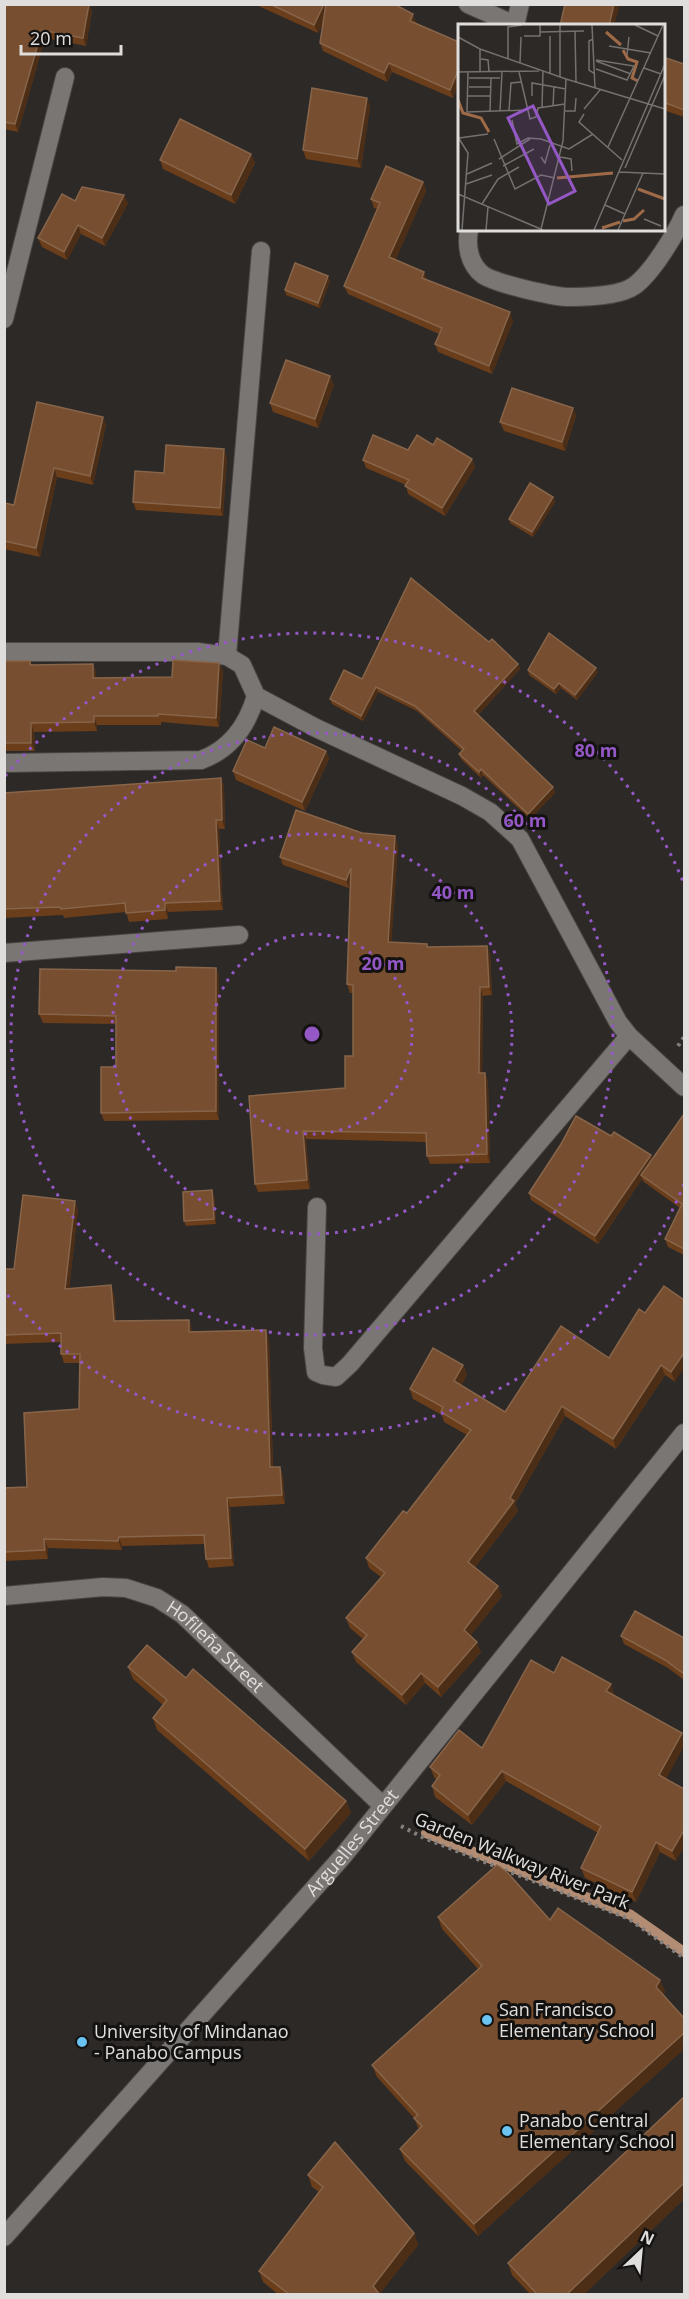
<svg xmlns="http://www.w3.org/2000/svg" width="689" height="2299" viewBox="0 0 689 2299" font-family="'Open Sans',sans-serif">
<rect width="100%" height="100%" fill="#2d2927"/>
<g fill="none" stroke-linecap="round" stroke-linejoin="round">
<polyline stroke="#b28d74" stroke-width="10" points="426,1833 631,1915 684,1952"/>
<g stroke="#4a4745" stroke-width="20">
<g id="minor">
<polyline points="468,4 515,25"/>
<polyline points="515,26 520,4"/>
<path d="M469,230C466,246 469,264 483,275C497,284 551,296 567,297C584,297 620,296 634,286C652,273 675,235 684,215"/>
<polyline points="4,319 65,77"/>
<polyline points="4,652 198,652 227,656 242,665 256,696 316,728 462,796 490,812 520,839 618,1022 629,1036 684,1087"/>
<polyline points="227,656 261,251"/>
<path d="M4,763L201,760C231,749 247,726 256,696"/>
<polyline points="4,953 239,935"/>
<polyline points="317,1207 313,1348 316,1372 323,1375 336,1377 350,1364 629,1036"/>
<path id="s1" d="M4,1596L103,1587L126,1588L157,1598L182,1614L383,1806"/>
<path id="s2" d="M4,2237L343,1856L684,1433"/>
</g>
</g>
<g stroke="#837f7d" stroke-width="4" stroke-dasharray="3 4.5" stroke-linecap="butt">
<polyline points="678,1046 684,1037"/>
<polyline points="401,1826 424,1838 629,1919 684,1958"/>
</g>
<use href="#minor" stroke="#7a7674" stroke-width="18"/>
</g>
<g fill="#6a3d1b">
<polygon points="4,4 89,4 92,12 86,46 45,38 18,132 4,129"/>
<polygon points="254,4 394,4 416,23 459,42 453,98 392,72 387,82 323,51 320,43 323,23 318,33"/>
<polygon points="663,57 684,64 684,117 663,110"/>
<polygon points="370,106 361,168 306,159 303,150"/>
<polygon points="251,154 255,163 235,204 163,169 160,160"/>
<polygon points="423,182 426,191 395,259 424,272 427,280 513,321 492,374 438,352 435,344 439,334 348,294 344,286 377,209 374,208 371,199"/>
<polygon points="75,201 128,203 105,246 81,234 67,260 42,247 38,238"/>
<polygon points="330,281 320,308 286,295 285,290"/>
<polygon points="334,385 318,428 273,412 270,403"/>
<polygon points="573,408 576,416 565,451 504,431 500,422"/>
<polygon points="103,417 106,425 93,485 57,477 40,557 4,549 4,503 14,505"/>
<polygon points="433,445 472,459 475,467 445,516 408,494 406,485 366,468 363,460"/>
<polygon points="227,458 223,516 136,510 133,502 164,473"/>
<polygon points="553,497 555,502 533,537 510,523 509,519"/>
<polygon points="489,642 518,664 520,669 478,715 553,787 555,793 530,819 483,775 481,778 461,759 459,754 462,751 417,711 378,692 363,721 332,704 330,699 362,679"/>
<polygon points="4,661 30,661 32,665 93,664 96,673 96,678 172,677 219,663 223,671 219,727 161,722 161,725 97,725 97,731 34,732 35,751 4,751"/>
<polygon points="528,670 598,672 577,700 561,688 556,694 529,675"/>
<polygon points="265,748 326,751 329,759 305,811 236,780 233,771"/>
<polygon points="221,778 224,787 225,829 219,829 223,910 168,912 168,919 129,922 126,912 64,918 63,915 4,918 4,793"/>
<polygon points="362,833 398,845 391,943 427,944 428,947 487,946 490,954 492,995 483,996 482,1073 485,1073 488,1082 490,1163 430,1164 427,1156 426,1142 306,1139 310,1189 258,1192 255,1184 249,1096 345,1088 353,1056 353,993 350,993 347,984 350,885 349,888 283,865 280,857"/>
<polygon points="216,968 219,976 219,1120 104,1121 101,1113 116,1067 116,1024 43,1023 39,1014 176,971"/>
<polygon points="684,1114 684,1255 668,1247 665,1239 680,1208 644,1182 642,1179 598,1244 531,1200 529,1193 652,1159"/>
<polygon points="212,1190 214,1195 216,1224 186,1226 184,1221"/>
<polygon points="78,1210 69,1289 114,1294 116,1321 189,1320 192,1332 269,1339 273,1467 280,1467 283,1476 285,1504 230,1507 234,1566 209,1568 206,1559 205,1544 122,1546 122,1550 48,1548 48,1559 4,1561 4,1488 27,1487 79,1409 79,1363 64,1363 61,1354 61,1342 4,1344 4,1269 14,1269"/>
<polygon points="664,1286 675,1382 665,1375 616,1449 565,1416 515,1504 518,1511 475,1567 502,1596 470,1636 481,1652 441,1697 425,1683 406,1705 356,1662 352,1652 363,1639 350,1628 346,1618 381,1577 369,1568 366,1558 407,1513 467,1435 444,1422 442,1415 413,1399 410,1389 463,1365 467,1375 461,1385 505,1412 609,1358 645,1313"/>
<polygon points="621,1636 684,1638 684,1680 668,1668 624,1644"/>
<polygon points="128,1667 186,1678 346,1801 351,1813 309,1861 157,1730 153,1718 163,1705 133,1679"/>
<polygon points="554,1673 614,1694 613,1695 667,1779 676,1861 660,1852 636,1902 585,1878 581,1868 598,1833 506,1781 472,1825 435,1797 432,1786 437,1780 434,1777 430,1767 482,1748"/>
<polygon points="438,1917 550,1920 660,1980 665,1992 663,1994 684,2018 684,2049 478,2236 405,2161 400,2149 419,2130 414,2118 377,2077 372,2065 478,1969 442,1929"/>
<polygon points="684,2097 684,2199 583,2295 531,2295 512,2275 508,2263"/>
<polygon points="308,2175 414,2233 418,2245 379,2294 380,2295 279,2295 263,2282 259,2271 319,2192 312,2187"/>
</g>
<g fill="#4c2e17">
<polygon points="89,4 92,12 86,46 83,38"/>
<polygon points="324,4 328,4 330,9 318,33 314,25"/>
<polygon points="614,4 620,4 614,26 609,26"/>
<polygon points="413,14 416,23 413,29 410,21"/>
<polygon points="42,30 45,38 18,132 15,124"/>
<polygon points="389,63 392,72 387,82 384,73"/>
<polygon points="459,68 459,84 453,98 450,90"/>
<polygon points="367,98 370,106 361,168 357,159"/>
<polygon points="251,154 255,163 235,204 231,195"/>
<polygon points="423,182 426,191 393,266 389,257"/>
<polygon points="124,195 128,203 105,246 102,238"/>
<polygon points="78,225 81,234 67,260 64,252"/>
<polygon points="424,272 427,280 422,278"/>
<polygon points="328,276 330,281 320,308 318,303"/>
<polygon points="510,312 513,321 492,374 489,366"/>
<polygon points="330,376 334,385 318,428 315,419"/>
<polygon points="573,408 576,416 565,451 562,442"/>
<polygon points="103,417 106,425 93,485 90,476"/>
<polygon points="224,449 227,458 223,516 220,508"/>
<polygon points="472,459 475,467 445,516 442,508"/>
<polygon points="54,468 57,477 40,557 36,548"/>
<polygon points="553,497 555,502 533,537 532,532"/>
<polygon points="219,663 223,671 219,727 216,718"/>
<polygon points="93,664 96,673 96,687 93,678"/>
<polygon points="518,664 520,669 476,717 474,711"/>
<polygon points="596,668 598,672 577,700 575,695"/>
<polygon points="559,683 561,688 556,694 554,689"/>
<polygon points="376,687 378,692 363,721 361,716"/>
<polygon points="94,716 97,725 97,731 94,722"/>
<polygon points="31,723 34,732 35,751 31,743"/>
<polygon points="326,751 329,759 305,811 302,802"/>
<polygon points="481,769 483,775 481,778 479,772"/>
<polygon points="221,778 224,787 225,829 222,820"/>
<polygon points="553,787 555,793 530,819 528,814"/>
<polygon points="216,820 219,829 223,910 220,901"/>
<polygon points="395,836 398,845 391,951 388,942"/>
<polygon points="351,868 354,877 349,888 346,880"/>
<polygon points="165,903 168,912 168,919 165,910"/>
<polygon points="487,946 490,954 492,995 489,987"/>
<polygon points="216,968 219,976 219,1120 216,1111"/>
<polygon points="480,987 483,996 482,1082 479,1073"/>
<polygon points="485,1073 488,1082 490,1163 487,1154"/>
<polygon points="303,1131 306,1139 310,1189 307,1180"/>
<polygon points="651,1155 654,1163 641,1175 642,1179 598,1244 595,1236"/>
<polygon points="212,1190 214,1195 216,1224 214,1219"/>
<polygon points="75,1201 78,1210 68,1298 65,1289"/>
<polygon points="111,1285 114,1294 117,1330 114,1321"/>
<polygon points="189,1320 192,1329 193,1341 189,1332"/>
<polygon points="266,1330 269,1339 273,1476 270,1467"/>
<polygon points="684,1353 684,1368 675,1382 671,1372"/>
<polygon points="463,1365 467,1375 458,1391 454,1381"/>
<polygon points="661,1365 665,1375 616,1449 613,1439"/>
<polygon points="562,1406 565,1416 515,1504 518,1511 471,1572 468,1562 510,1498"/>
<polygon points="280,1467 283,1476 285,1504 282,1495"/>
<polygon points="227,1498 230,1507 234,1566 231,1558"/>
<polygon points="119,1537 122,1546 122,1550 118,1541"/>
<polygon points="44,1539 48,1548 48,1559 45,1550"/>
<polygon points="498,1586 502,1596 467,1640 464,1630"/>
<polygon points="477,1642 481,1652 441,1697 438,1687"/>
<polygon points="421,1673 425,1683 406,1705 402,1695"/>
<polygon points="611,1684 614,1694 610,1702 606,1691"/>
<polygon points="682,1733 684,1739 684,1746 663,1785 659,1775"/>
<polygon points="502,1771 506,1781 472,1825 468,1815"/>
<polygon points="346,1801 351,1813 309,1861 305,1849"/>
<polygon points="684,1830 684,1847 676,1861 672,1851"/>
<polygon points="656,1842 660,1852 636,1902 632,1892"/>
<polygon points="660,1980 665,1992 660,1999 656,1987"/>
<polygon points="684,2033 684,2043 682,2040 684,2049 478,2236 474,2224"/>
<polygon points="684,2183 684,2199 583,2295 566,2295"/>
<polygon points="414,2233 418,2245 379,2295 373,2286"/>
</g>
<g fill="#774e2f" stroke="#87654a" stroke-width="1.5">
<polygon points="4,4 89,4 83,38 42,30 15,124 4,122"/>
<polygon points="270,4 324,4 314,25"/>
<polygon points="326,4 394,4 413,14 410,21 459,42 459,68 450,90 389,63 384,73 320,43"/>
<polygon points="565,4 614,4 609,26 560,26"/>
<polygon points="663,57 684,64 684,110 663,102"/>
<polygon points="312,88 367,98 357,159 303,150"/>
<polygon points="180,119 251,154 231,195 160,160"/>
<polygon points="386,166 423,182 389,257 424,272 422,278 510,312 489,366 435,344 442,328 344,286 380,203 371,199"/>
<polygon points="82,187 124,195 102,238 78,225 64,252 38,238 62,194 75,201"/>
<polygon points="295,263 328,276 318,303 285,290"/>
<polygon points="286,360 330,376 315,419 270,403"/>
<polygon points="512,388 573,408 562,442 500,422"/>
<polygon points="37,402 103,417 90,476 54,468 36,548 4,541 4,503 14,505"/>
<polygon points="373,435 408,450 417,435 433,445 437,438 472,459 442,508 405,486 409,480 363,460"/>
<polygon points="166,445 224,449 220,508 133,502 135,471 164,473"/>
<polygon points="530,483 553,497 532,532 509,519"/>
<polygon points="411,578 489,642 492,639 518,664 474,711 553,787 528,814 481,769 479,772 459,754 464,749 415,706 376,687 361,716 330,699 344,670 362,679"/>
<polygon points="549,633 596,668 575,695 559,683 554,689 528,670"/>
<polygon points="173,660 219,663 216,718 158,714 158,716 94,716 94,722 31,723 31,743 4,743 4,661 30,661 30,665 93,664 93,678 172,677"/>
<polygon points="274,727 326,751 302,802 233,771 247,740 265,748"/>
<polygon points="221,778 222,820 216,820 220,901 165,903 165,910 126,913 125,903 61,909 60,907 4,909 4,793"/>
<polygon points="296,810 362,833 395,836 388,942 427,944 427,947 487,946 489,987 480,987 479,1073 485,1073 487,1154 427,1156 426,1133 303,1131 307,1180 255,1184 249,1096 345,1088 345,1056 353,1056 353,985 347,984 351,868 346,880 280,857"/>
<polygon points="176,967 216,968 216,1111 101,1113 101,1067 116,1067 116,1016 39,1014 40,969 176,971"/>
<polygon points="684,1114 684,1249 665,1239 682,1204 641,1175"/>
<polygon points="576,1116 611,1136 614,1132 651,1155 595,1236 529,1193 561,1144"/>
<polygon points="212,1190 214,1219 184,1221 183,1192"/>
<polygon points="23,1195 75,1201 65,1289 111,1285 114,1321 189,1320 189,1332 266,1330 270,1467 280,1467 282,1495 227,1498 231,1558 206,1559 204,1535 119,1537 118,1541 44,1539 45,1550 4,1552 4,1488 27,1487 24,1413 79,1409 80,1354 61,1354 61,1333 4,1335 4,1269 14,1269"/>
<polygon points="664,1286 684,1300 684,1353 671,1372 661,1365 613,1439 562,1406 510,1498 514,1501 468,1562 498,1586 464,1630 477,1642 438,1687 421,1673 402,1695 352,1652 367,1635 346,1618 385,1573 366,1558 403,1511 407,1513 471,1430 441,1412 443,1407 410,1389 433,1348 463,1365 454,1381 505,1412 561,1326 609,1358 639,1309 645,1313"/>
<polygon points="635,1611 684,1638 684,1674 665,1660 621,1636"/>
<polygon points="147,1645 186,1678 193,1669 346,1801 305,1849 153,1718 167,1700 128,1667"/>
<polygon points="562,1657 611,1684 606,1691 682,1733 659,1775 684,1789 684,1830 672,1851 656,1842 632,1892 581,1868 601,1826 502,1771 468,1815 432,1786 440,1775 430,1767 459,1730 482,1748 531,1660 554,1673"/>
<polygon points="497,1865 507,1872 550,1920 558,1908 660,1980 656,1987 684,2018 684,2033 474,2224 400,2149 422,2126 414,2118 418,2115 372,2065 482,1966 438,1917"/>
<polygon points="684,2097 684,2183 566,2295 538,2295 508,2263"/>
<polygon points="335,2142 414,2233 373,2286 380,2295 290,2295 259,2271 323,2187 308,2175"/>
</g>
<g fill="none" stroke="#9458c6" stroke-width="3" stroke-dasharray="3 6">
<circle cx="312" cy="1034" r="100"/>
<circle cx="312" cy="1034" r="200"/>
<circle cx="312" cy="1034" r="301"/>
<path d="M684 1184A401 401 0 0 1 5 1292M5 776A401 401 0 0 1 684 884"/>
</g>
<g fill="#6bc3f2" stroke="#141211" stroke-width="2">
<circle cx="487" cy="2020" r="6"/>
<circle cx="82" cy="2042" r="6"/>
<circle cx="507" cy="2131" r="6"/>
</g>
<g text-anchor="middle" stroke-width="6" stroke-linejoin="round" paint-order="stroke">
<g font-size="18" fill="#e0dedc" stroke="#141211">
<text dy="6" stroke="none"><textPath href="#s1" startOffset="231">Hofileña Street</textPath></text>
<text dy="6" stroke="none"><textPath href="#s2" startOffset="526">Arguelles Street</textPath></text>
<text transform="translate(522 1861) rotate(22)" y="6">Garden Walkway River Park</text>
</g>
<g font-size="18" fill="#e0dedc" stroke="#141211" text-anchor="start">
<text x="499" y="2016">San Francisco<tspan x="499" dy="21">Elementary School</tspan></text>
<text x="94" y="2038">University of Mindanao<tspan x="94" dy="21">- Panabo Campus</tspan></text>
<text x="519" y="2127">Panabo Central<tspan x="519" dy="21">Elementary School</tspan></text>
</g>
</g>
<g transform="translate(458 24)">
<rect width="207" height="207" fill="#2d2927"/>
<path fill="none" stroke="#9f6a47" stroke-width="3" d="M148,8L163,21M165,26L170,35L179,38L174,54L180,57M0,76L5,89L23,94L31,108M99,154L155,149M180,165L207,175M165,197L176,195L186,186M144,204L162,198"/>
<path fill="none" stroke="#75716f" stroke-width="1.5" d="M102,1V53M134,1L137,64M177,1L200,12M117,7L118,58M82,8L126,7M66,12H82V1M0,13L22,25L108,55L207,85M135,15L131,17V46L137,50M151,22L193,29M22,25V48M169,31L171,13M50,34V3L64,1M23,35L30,36L31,47M138,37L173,50M62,39L63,13M186,44L203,50M138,45L169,56L176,42L138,36M0,48L81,47M10,48L9,88L69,86M61,48L72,95L78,93L80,84L107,80M92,49V12M11,54H42M11,63H33M10,72H32M74,72V59L108,65M95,82L96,62M84,84L85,47M126,85L142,66M51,86L53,59L63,58M32,87L33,54M42,87L44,48M107,87H117L118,74M126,90L121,98L164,136M54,96L59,120L70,114L83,115L111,125L135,110M0,113L10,129L4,206M1,114L30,110M36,115L57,165L83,151L97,154M150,123L205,1M83,133L87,139L92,121M102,133L113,135L114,147M41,135L72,115M45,142L76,125M167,144L207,51M161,148L207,150M9,150L34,139M8,160L34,151M0,170L85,206M24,180L40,155L61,143M147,181L167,190M186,195L203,202M83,205L105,117L108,55M28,206L30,183M136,206L207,40M160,206L185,149"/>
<path fill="#9458c6" fill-opacity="0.15" stroke="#9458c6" stroke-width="3" d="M75,82L117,167L91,180L50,94Z"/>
<rect width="207" height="207" fill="none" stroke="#e0dedc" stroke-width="3"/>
</g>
<circle cx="312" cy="1034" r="9" fill="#9458c6" stroke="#141211" stroke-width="3"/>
<g font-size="18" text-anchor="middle" font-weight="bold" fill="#9458c6" stroke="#141211" stroke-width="6" stroke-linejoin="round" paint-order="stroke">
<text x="596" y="757">80 m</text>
<text x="525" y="827">60 m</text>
<text x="453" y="899">40 m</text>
<text x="383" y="970">20 m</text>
</g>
<rect width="689" height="2299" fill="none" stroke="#e0dedc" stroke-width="12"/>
<g transform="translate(641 2251) rotate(26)" stroke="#141211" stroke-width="4.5" paint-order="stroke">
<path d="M0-4.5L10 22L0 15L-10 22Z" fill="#e0dedc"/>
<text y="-9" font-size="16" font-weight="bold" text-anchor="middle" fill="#e0dedc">N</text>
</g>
<path d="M21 45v9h100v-9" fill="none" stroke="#e0dedc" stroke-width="3"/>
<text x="30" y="45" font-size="18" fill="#e0dedc" stroke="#141211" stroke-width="4.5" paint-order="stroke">20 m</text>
</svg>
